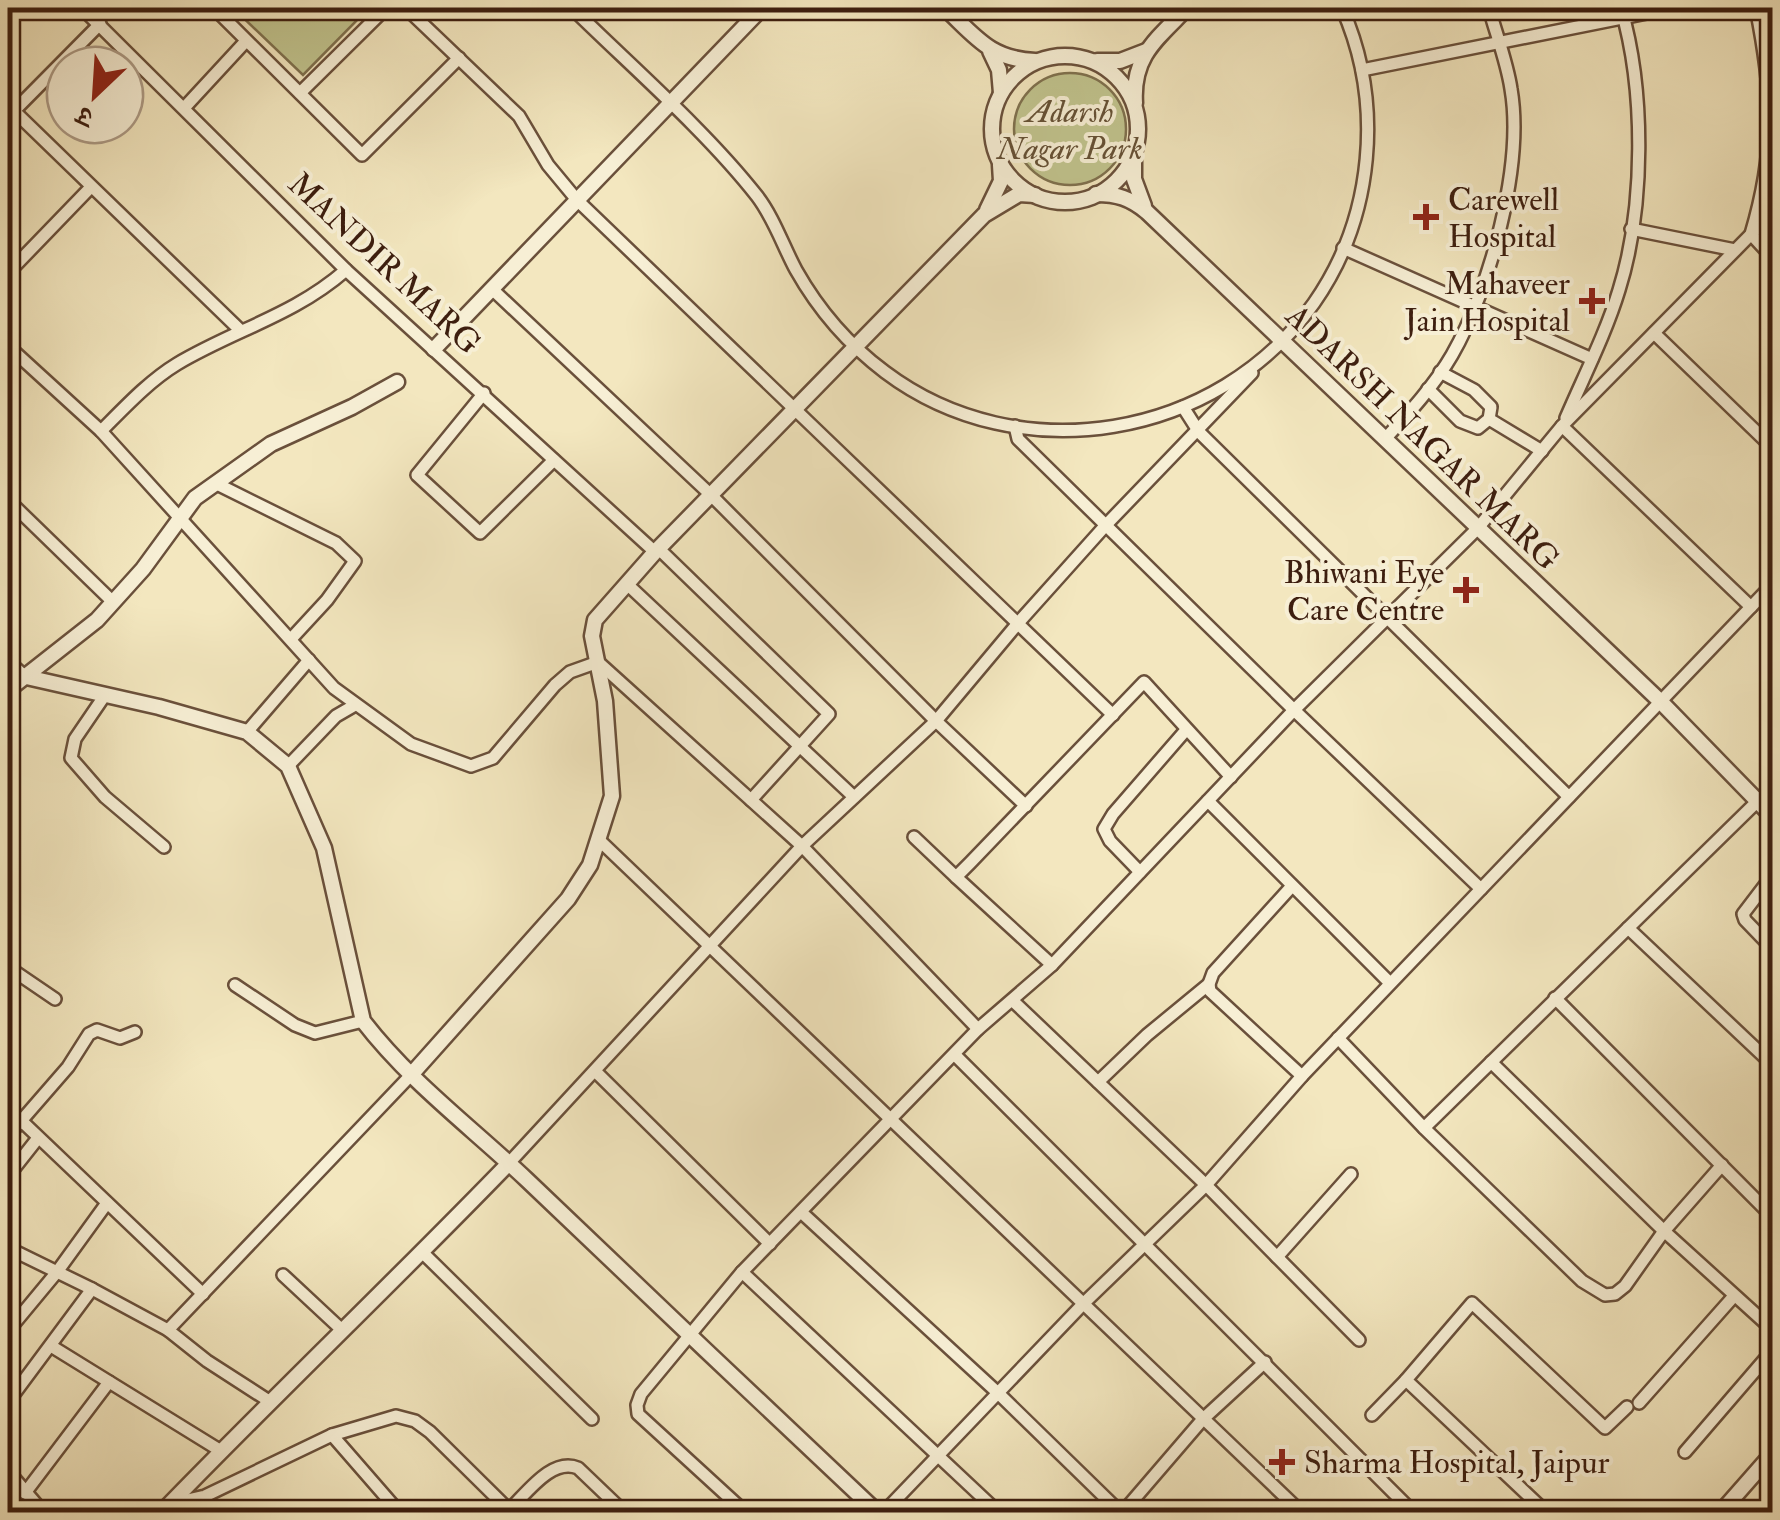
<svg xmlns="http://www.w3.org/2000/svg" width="1780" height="1520" viewBox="0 0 1780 1520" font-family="'IM FELL Double Pica','Noto Serif Devanagari',serif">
<rect width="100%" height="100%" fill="#f3e7bf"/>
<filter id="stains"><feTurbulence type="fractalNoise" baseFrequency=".002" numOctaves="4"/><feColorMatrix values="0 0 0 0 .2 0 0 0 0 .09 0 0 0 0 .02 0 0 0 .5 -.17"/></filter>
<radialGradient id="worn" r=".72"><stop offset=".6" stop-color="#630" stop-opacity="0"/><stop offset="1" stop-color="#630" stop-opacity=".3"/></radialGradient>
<g fill="#c1c48e" stroke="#7f714e" stroke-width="2.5">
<polygon points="233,8 369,8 303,75"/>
<circle cx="1070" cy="129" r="56"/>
</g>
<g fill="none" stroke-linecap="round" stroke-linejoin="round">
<g stroke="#6a503b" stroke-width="16">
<g id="minor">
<polyline points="82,8 346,270 655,552"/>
<polyline points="214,8 362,155 459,58"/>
<polyline points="406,8 519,116 548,165 577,200 1113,715"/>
<path d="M572,8C632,67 706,131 757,196C774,218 783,246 796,270C818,309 849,345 885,372C1019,473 1218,439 1314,303C1374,217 1384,103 1342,8"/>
<path d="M1756,8C1773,92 1776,151 1751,234L1772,257"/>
<polyline points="1362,70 1672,8"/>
<polyline points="300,93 386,8"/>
<polyline points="185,107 246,41"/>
<polyline points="13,110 241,331"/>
<polyline points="8,117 100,24"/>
<polyline points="1631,229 1735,250"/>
<polyline points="1343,248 1592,359"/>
<polyline points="8,273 91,187"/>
<polyline points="492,289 711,495 936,721 1026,806"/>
<polyline points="1654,333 1772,447"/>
<polyline points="8,346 101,431 334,688 411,744 471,766 493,758 555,685 570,672 598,662 802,846 978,1029"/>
<polyline points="1428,389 1460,421 1478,428 1489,419 1491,407 1474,390 1440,372"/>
<polyline points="484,393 417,475 480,533 554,460"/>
<polyline points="1183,407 1199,432 1569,797"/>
<path d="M1566,418C1584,376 1606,333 1619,290C1645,207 1645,90 1621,8"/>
<polyline points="1489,419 1542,451"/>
<polyline points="1015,426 1018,439 1294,710 1481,889"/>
<polyline points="1562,426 1751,607"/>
<path d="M101,431C125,407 149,381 177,364C236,329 293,316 346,270"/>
<path d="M1385,439C1409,413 1434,386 1452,355C1490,289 1524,165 1511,89C1507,62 1496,34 1489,8"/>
<polyline points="215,483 336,543 355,561 327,600 291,639"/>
<polyline points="8,500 113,602"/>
<polyline points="659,549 829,714 751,800"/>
<polyline points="627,584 854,797"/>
<polyline points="105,695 75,739 71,758 105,797 164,847"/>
<polyline points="247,732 309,660"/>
<polyline points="288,766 336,716 355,705"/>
<polyline points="1208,801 1390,983"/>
<polyline points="914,837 956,877"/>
<polyline points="598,839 1301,1512"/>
<polyline points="1140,872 1110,841 1104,829 1113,814 1186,730"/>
<polyline points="1772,876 1743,914 1745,920 1772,948"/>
<polyline points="1292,886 1213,973 1209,984 1210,991 1302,1076"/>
<polyline points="1628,928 1772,1064"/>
<polyline points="1052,965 956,877 970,863 1144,682 1231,777"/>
<polyline points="8,967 55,999"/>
<polyline points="235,985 295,1025 315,1033 363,1021"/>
<polyline points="1555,998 1772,1216"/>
<polyline points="1013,1001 1206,1185 1359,1340"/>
<polyline points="1338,1038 1424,1128 1582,1281 1605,1295 1615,1294 1625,1286 1664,1231 1722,1165"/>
<polyline points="955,1055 1413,1512"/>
<polyline points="1491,1062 1664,1231 1772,1329"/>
<polyline points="595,1071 770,1244"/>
<polyline points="1098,1082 1147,1035 1209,984"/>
<polyline points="8,1108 203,1294"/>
<polyline points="1424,1128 1772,787"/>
<polyline points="8,1136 68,1067 89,1034 97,1030 120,1038 135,1032"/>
<polyline points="509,1163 802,846 936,721 1019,622 1105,526 1252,373"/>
<polyline points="8,1176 38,1138"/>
<polyline points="801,1212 998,1393 1120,1512"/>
<polyline points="8,1248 92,1289 168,1330 207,1361 269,1401"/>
<polyline points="422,1252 592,1419"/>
<polyline points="1277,1257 1351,1174"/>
<polyline points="742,1272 998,1512"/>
<polyline points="283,1275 342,1330"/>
<polyline points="168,1330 410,1076"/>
<polyline points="8,1331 57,1272 107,1203"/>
<polyline points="51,1346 221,1451"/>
<polyline points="8,1402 92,1289"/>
<polyline points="1639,1403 1734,1296"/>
<polyline points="1372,1415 1406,1380"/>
<polyline points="332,1435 399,1512"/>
<polyline points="1685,1452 1772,1351"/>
<polyline points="8,1471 43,1512"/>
<polyline points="25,1493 109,1382"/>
<polyline points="170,1504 205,1496 332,1435 396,1416 415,1421 430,1432 511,1512"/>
<path d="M509,1510C527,1493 552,1457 578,1468L624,1512"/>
<polyline points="745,1512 638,1414 637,1405 641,1394 742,1272 978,1029 1052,965 1294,710 1478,528 1562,426 1772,213"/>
<polyline points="884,1512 1084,1303 1206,1185 1302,1076 1772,585"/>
<polyline points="1123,1512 1203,1419 1265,1362"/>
<polyline points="1546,1512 1406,1380 1472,1303 1605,1428 1627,1407"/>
</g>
</g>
<g stroke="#6a503b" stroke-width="19">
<g id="tertiary">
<path d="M945,8C976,37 990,59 1035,61"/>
<polyline points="990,51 999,70 1001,93"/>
<circle cx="1065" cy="129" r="73"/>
<polyline points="1097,61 1120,61 1146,51"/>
<path d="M1135,103C1132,56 1157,39 1187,8"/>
<polyline points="1134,155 1134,179 1144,206"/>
<path d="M1096,194C1117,194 1130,198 1147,212L1661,702L1772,816"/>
<polyline points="987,210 1001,181 1000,165"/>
<polyline points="434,349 762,8"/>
<path d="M8,663L22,676L159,707L247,732L288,766L324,848L363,1021C410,1082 471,1127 527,1180C643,1291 760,1402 877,1512"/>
<polyline points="8,690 97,620 143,569 195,498 271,444 352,407 397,382"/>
<polyline points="410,1076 568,899 590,865 612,796 605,701 592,636 595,620 655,552 984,215 1019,194 1035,195"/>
<path d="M162,1512C276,1394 395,1281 509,1163"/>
<polyline points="1721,1512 1772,1454"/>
</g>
</g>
<use href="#minor" stroke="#f7efd5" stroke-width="11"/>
<use href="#tertiary" stroke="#f7efd5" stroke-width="14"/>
</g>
<g fill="#8f2418" stroke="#f7efd5" stroke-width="4">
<path d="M1421 202h10v10h10v10h-10v10h-10v-10h-10v-10h10z"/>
<path d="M1587 286h10v10h10v10h-10v10h-10v-10h-10v-10h10z"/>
<path d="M1461 575h10v10h10v10h-10v10h-10v-10h-10v-10h10z"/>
<path d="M1277 1447h10v10h10v10h-10v10h-10v-10h-10v-10h10z"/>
</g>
<g text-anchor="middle" stroke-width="8" stroke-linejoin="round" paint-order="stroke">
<g font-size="32" font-style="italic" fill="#655035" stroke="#f7efd5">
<text x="1070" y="122">Adarsh<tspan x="1070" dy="37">Nagar Park</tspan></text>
</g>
<g font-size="32" fill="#3d1e0f" stroke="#f7efd5" text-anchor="start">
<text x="1448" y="210">Carewell<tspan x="1448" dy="37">Hospital</tspan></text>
<text x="1570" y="294" text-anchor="end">Mahaveer<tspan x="1570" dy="37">Jain Hospital</tspan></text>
<text x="1444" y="583" text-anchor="end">Bhiwani Eye<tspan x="1444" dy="37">Care Centre</tspan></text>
<text x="1304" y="1473">Sharma Hospital, Jaipur</text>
</g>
<g font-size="32" fill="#3d1e0f" stroke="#f7efd5">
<text transform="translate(385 263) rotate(43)" y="11">MANDIR MARG</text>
<text transform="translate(1423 437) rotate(44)" y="11">ADARSH NAGAR MARG</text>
</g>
</g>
<rect width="1780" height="1520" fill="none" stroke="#f3e7bf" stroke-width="40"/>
<rect x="10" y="10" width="1760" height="1500" fill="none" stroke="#3d1e0f" stroke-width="5"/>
<rect x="20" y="20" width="1740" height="1480" fill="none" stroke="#3d1e0f" stroke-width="2.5"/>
<g transform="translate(95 95) rotate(205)"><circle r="48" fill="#f7efd5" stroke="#ad9b86" stroke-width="2.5"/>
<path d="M0-8L18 38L0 25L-18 38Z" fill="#8f2418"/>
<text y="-15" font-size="28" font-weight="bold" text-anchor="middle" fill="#3d1e0f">उ</text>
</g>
<rect width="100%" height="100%" filter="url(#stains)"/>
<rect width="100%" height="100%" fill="url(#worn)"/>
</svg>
